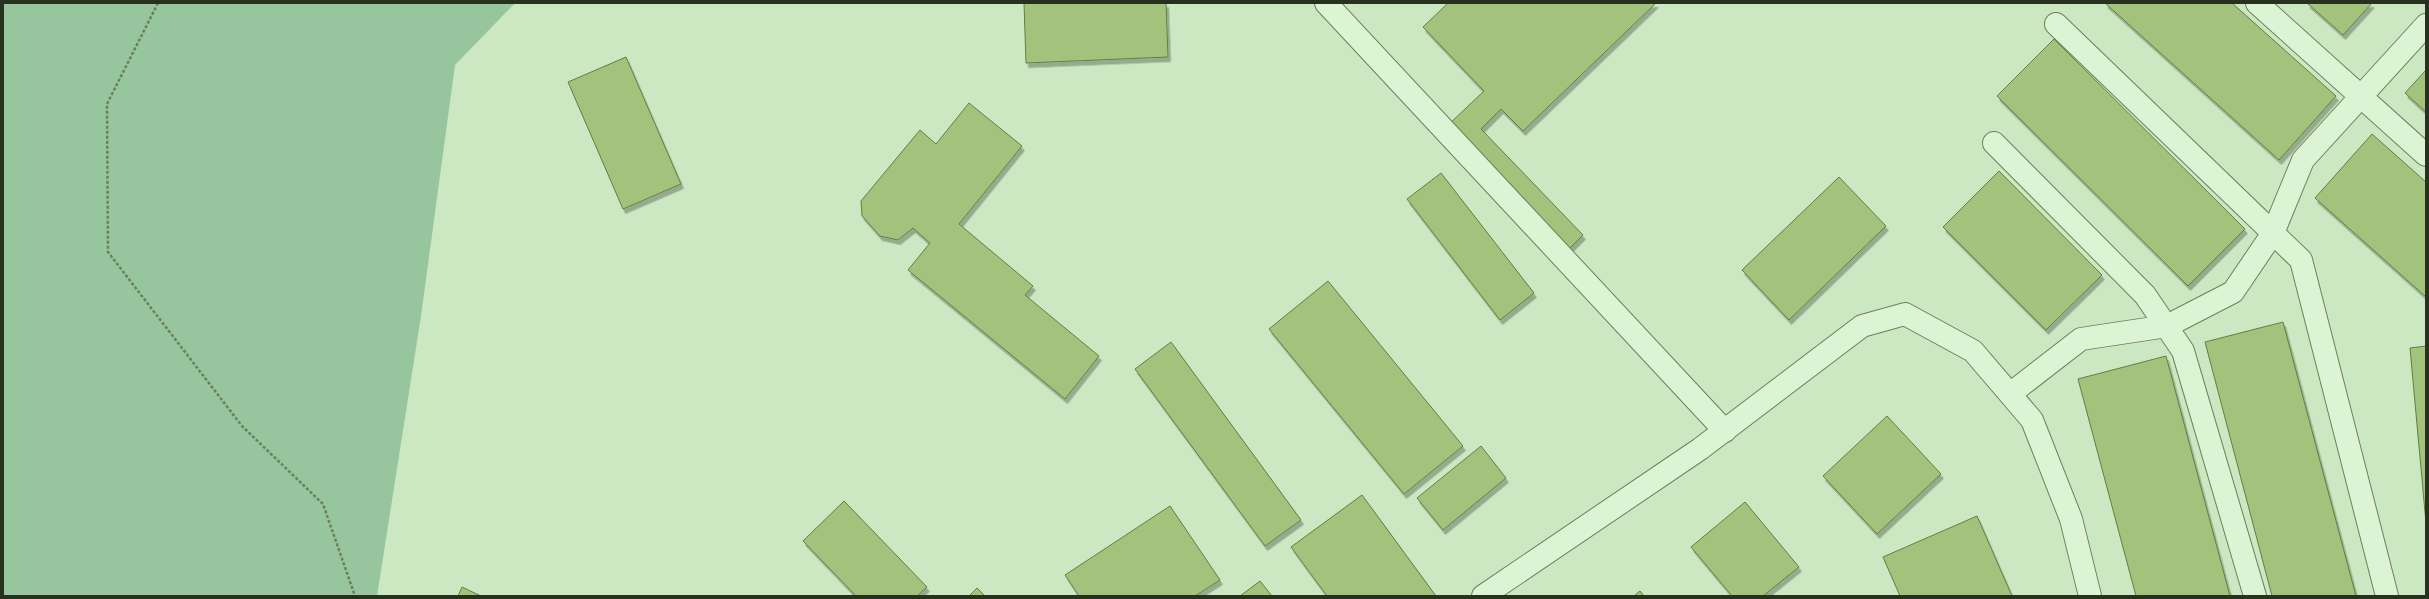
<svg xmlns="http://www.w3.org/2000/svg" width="2429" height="599" viewBox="0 0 2429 599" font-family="'Times New Roman',serif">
<defs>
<filter id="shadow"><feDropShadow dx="2.5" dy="4.5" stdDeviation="0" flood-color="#0004"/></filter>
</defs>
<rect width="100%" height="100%" fill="#cce8c2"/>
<polygon fill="#97c59e" points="3,3 515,3 455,65 421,316 377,596 3,596"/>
<g fill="#a3c37b" stroke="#647d43" filter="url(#shadow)">
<polygon points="1024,3 1166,3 1168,57 1026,63"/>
<polygon points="1448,3 1656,3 1523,131 1501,109 1481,129 1583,235 1566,252 1446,127 1484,91 1423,27"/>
<polygon points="2105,3 2232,3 2336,96 2279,160"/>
<polygon points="2307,3 2372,3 2343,35"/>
<polygon points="2054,39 2245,229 2188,286 1997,96"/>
<polygon points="626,57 681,184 623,209 568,82"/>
<polygon points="2426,70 2426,112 2405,93"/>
<polygon points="969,103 1022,146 959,224 1033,286 1025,295 1099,356 1065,399 908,270 930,243 913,228 898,240 880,236 862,216 861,201 920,130 936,144"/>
<polygon points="2372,134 2426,182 2426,297 2315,198"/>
<polygon points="1999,171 2102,275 2046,330 1943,227"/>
<polygon points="1441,173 1534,293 1500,320 1407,199"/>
<polygon points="1839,177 1886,226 1789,320 1742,270"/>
<polygon points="1328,281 1463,446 1404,494 1269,329"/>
<polygon points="2283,322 2356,596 2272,596 2205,342"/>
<polygon points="1171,342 1301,520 1265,546 1135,369"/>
<polygon points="2426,346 2426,523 2410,348"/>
<polygon points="2166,356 2230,596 2136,596 2078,379"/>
<polygon points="1887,416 1941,474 1877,534 1823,476"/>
<polygon points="1481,446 1506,478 1443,530 1417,498"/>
<polygon points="1362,495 1436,596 1327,596 1291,547"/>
<polygon points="844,501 927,587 917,596 856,596 803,541"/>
<polygon points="1745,502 1799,567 1763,596 1732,596 1691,547"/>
<polygon points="1170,506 1220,580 1195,596 1079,596 1065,575"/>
<polygon points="1977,516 2012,596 1900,596 1883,557"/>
<polygon points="1260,581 1272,596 1240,596"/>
<polygon points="462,587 481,596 458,596"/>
<polygon points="977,588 985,596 969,596"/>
<polygon points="1640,591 1644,596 1634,596"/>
</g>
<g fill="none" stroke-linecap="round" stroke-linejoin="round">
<g stroke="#6b805b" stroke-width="24">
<g id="minor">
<polyline points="1326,3 1725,431"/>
<polyline points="2257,3 2426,155"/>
<polyline points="2056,24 2301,260 2387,596"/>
<polyline points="1994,143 2145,295 2183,351 2255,596"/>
<polyline points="2010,394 2081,339 2167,326 2233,292 2273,233 2303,160 2426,25"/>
<polyline points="1483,596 1700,449 1862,326 1905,314 1973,351 2032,420 2071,519 2090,596"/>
</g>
</g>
<polyline stroke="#6b805b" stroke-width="2.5" stroke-dasharray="3 2" stroke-linecap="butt" points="158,3 107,104 108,252 242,426 323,504 355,596"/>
<use href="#minor" stroke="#dcf4d4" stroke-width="22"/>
</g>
<rect width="2429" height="599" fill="none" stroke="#27321e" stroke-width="8"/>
</svg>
